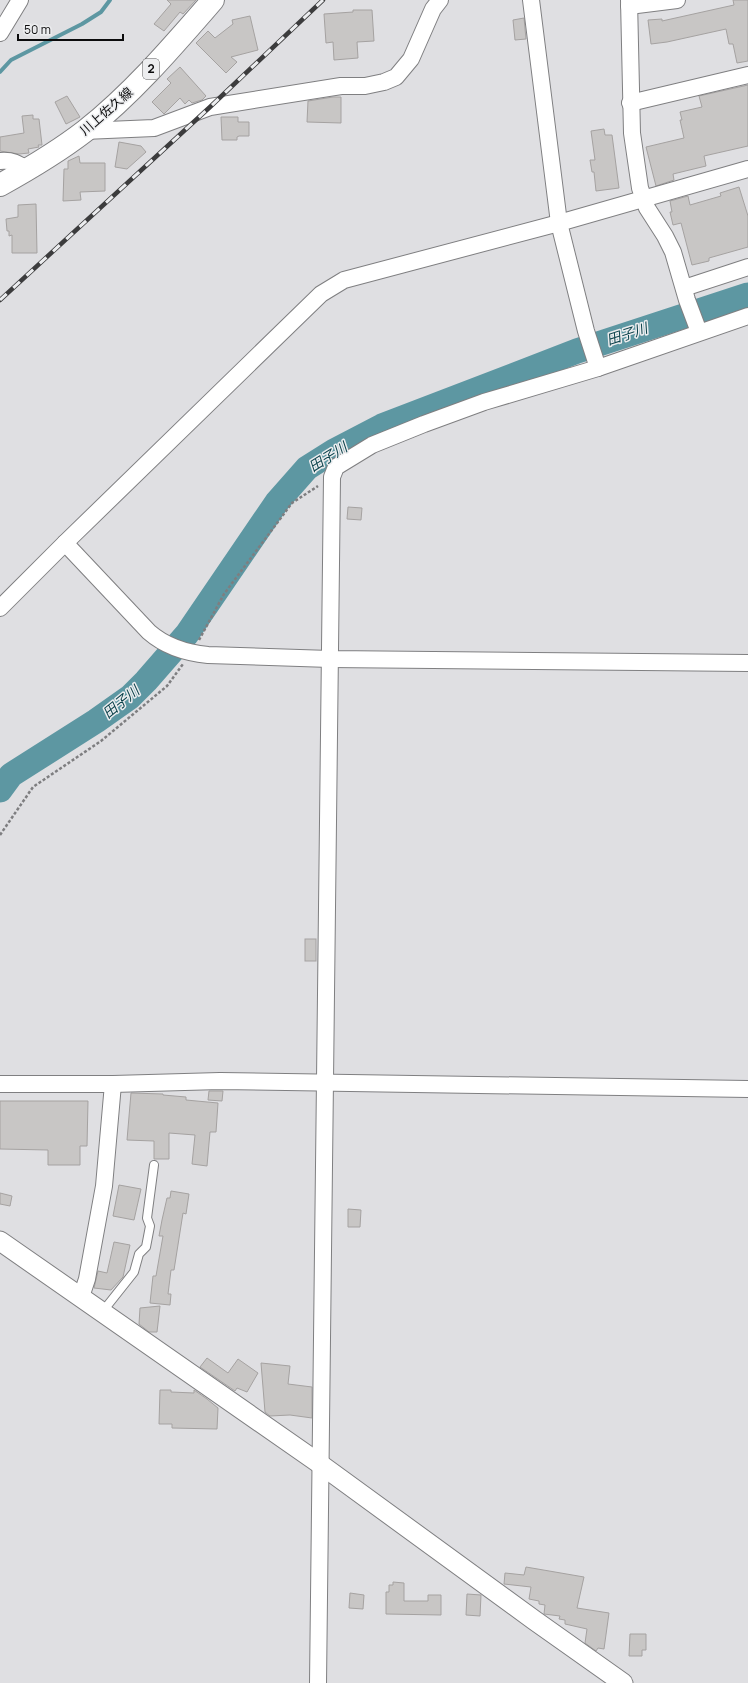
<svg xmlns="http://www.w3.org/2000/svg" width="748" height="1683" viewBox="0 0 748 1683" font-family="Manrope,'Noto Sans JP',sans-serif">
<rect width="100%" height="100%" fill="#dfdfe2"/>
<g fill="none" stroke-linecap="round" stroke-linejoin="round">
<polyline stroke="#5d97a2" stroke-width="4" points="0,72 11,60 82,24 101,12 110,0"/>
<polyline stroke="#5d97a2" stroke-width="25" points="0,790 11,775 96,721 130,697 146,681 187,634 277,502 307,468 334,451 382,426 577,351 748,295"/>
</g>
<g fill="#c8c6c5" stroke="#a5a2a1">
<polygon points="167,0 196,0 183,14 180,12 164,31 154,24 171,4"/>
<polygon points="733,0 748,0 748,61 737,63 733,44 729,44 726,29 667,42 651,44 648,20 662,19 662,21 734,5"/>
<polygon points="353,10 372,10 374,41 357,42 358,58 334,60 333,42 326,43 324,14 353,12"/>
<polygon points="250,16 258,50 231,57 237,62 226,73 196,43 208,31 215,38 233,24 232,20"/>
<polygon points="524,18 526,39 515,40 513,20"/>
<polygon points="180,67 206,96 202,100 192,103 189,100 185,104 180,98 164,114 152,102 171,83 167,79"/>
<polygon points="748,85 748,146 704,156 706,166 673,174 674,180 656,186 646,147 684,138 680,120 682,120 680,112 702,107 699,96"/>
<polygon points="67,96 80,117 66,124 55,102"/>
<polygon points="333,97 341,97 341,123 307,122 308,101"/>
<polygon points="33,115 33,119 39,119 42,145 38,145 39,147 28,149 29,153 19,154 0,151 0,137 24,133 22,116"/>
<polygon points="221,117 238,117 238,122 249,122 249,136 239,136 237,137 237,140 222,140"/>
<polygon points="604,129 605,135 612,135 619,188 596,191 594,172 592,172 590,160 595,160 591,131"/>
<polygon points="119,142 141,146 146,152 127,169 115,167"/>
<polygon points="79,156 80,163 105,163 105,191 80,192 81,200 63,201 64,169 68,169 68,161"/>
<polygon points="739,187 748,216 748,247 709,258 709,261 692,265 681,223 673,225 670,212 672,212 670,201 688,196 690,205 721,196 720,193"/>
<polygon points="36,204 37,253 12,253 12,235 9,236 9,231 7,231 6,219 18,217 18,205"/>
<polygon points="348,507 362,508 361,520 347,519"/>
<rect x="305" y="939" width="11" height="22"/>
<polygon points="209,1091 223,1091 222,1101 208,1100"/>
<polygon points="131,1093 163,1094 163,1095 186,1097 186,1100 218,1103 216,1132 210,1132 207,1166 192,1164 195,1135 169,1133 169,1159 154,1159 154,1141 127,1140"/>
<polygon points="0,1101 88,1101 87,1146 80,1146 80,1165 48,1165 48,1150 0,1149"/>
<polygon points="119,1185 141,1189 134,1220 113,1216"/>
<polygon points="171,1191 189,1194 186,1214 183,1213 174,1270 171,1270 168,1294 171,1294 170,1305 150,1303 153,1276 156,1276 163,1236 159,1236 162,1220 167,1198 170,1198"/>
<polygon points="0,1193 12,1196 10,1206 0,1204"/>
<polygon points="348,1209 361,1210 360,1227 348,1227"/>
<polygon points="114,1242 130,1245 123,1277 111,1290 94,1288 98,1271 107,1273"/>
<polygon points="160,1306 157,1332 149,1332 139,1324 140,1308"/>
<polygon points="207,1358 228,1373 238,1359 258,1373 247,1392 237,1388 235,1391 200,1367"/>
<polygon points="261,1363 290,1366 288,1384 312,1387 312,1418 290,1415 270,1416 265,1412"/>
<polygon points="160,1390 171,1390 171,1392 194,1393 194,1390 207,1399 218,1408 217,1429 172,1428 172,1424 159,1424"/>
<polygon points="526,1567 584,1577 577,1608 609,1613 604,1649 598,1648 596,1651 585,1643 587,1629 565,1624 565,1620 559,1619 560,1616 544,1614 545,1605 539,1604 539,1601 529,1599 531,1587 504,1584 505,1573 524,1575"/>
<polygon points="393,1582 404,1583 404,1601 428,1601 428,1595 441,1595 441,1615 386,1614 386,1592 389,1592 389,1585 393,1585"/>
<polygon points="350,1593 364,1595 363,1609 349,1608"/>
<polygon points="467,1594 481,1595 480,1616 466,1615"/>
<polygon points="630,1634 646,1634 646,1650 642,1650 642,1656 629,1656"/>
</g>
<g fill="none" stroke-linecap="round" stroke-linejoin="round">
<g stroke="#7f7f81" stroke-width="10">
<polyline id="service" points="103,1313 107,1306 134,1272 139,1254 146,1247 150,1226 147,1218 154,1165"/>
</g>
<g stroke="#7f7f81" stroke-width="18">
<g id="minor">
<polyline points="531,0 559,223 586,331 598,368"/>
<polyline points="629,0 632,133 640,188 647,208 665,236 673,252 687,300 699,332"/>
<polyline points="629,6 677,0"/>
<polyline points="0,33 20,0"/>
<polyline points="630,103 748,75"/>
<polyline points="84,131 154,128 210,107 341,86 365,86 384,82 396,77 411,59 433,9 440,0"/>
<path d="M0,161C12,160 18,163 27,170"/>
<polyline points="684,288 748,267"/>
<path d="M65,543L149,632C165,646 187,653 208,655L330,659L748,663"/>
<polyline points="0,608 65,543 321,294 344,280 559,223 748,169"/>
<polyline points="0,1084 113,1084 220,1081 748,1089"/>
<polyline points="81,1297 87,1279 104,1186 113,1084"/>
<polyline points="318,1683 332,477 336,467 372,445 424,424 484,402 598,368 748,316"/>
</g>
</g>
<g stroke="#7f7f81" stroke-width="21">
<polyline id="tertiary" points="0,1241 320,1464 534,1620 623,1683"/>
</g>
<g stroke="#7f7f81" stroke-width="24">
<path id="primary" d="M0,185C29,169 59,151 85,131C133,93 173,46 213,0"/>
</g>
<g stroke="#7e7e80" stroke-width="2.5" stroke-dasharray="3 2" stroke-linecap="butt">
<polyline points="199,640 224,594 292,503 318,486"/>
<polyline points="0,835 33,787 101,741 167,686 183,664"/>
</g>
<use href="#service" stroke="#fff" stroke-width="8"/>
<use href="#minor" stroke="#fff" stroke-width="16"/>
<use href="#tertiary" stroke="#fff" stroke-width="19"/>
<use href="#primary" stroke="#fff" stroke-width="22"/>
<g stroke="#3c3c3d" stroke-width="4.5">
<polyline id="rail" points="0,300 210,107 323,0"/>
</g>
<use href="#rail" stroke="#ecedef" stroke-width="3" stroke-dasharray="9" stroke-linecap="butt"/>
</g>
<g text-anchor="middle" stroke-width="3" stroke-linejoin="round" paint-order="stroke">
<rect fill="#ecedef" stroke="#4e4f50" stroke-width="1" x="143" y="59" width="16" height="20" rx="3"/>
<g font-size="12" font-weight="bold" fill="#0b0b0c">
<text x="151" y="73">2</text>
</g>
<g font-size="13" fill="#0b0b0c" stroke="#ecedef">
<text transform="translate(106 111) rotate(-41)" y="5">川上佐久線</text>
</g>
<g font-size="14" font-style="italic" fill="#0d434c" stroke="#ecedef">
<text transform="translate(627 334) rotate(-18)" y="5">田子川</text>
<text transform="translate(328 457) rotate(-32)" y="5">田子川</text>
<text transform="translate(121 702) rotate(-39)" y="5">田子川</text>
</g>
</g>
<path d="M18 34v6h105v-6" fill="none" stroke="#0b0b0c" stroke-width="2"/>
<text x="24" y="34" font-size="12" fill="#0b0b0c" stroke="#ecedef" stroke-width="3" paint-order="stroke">50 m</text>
</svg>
